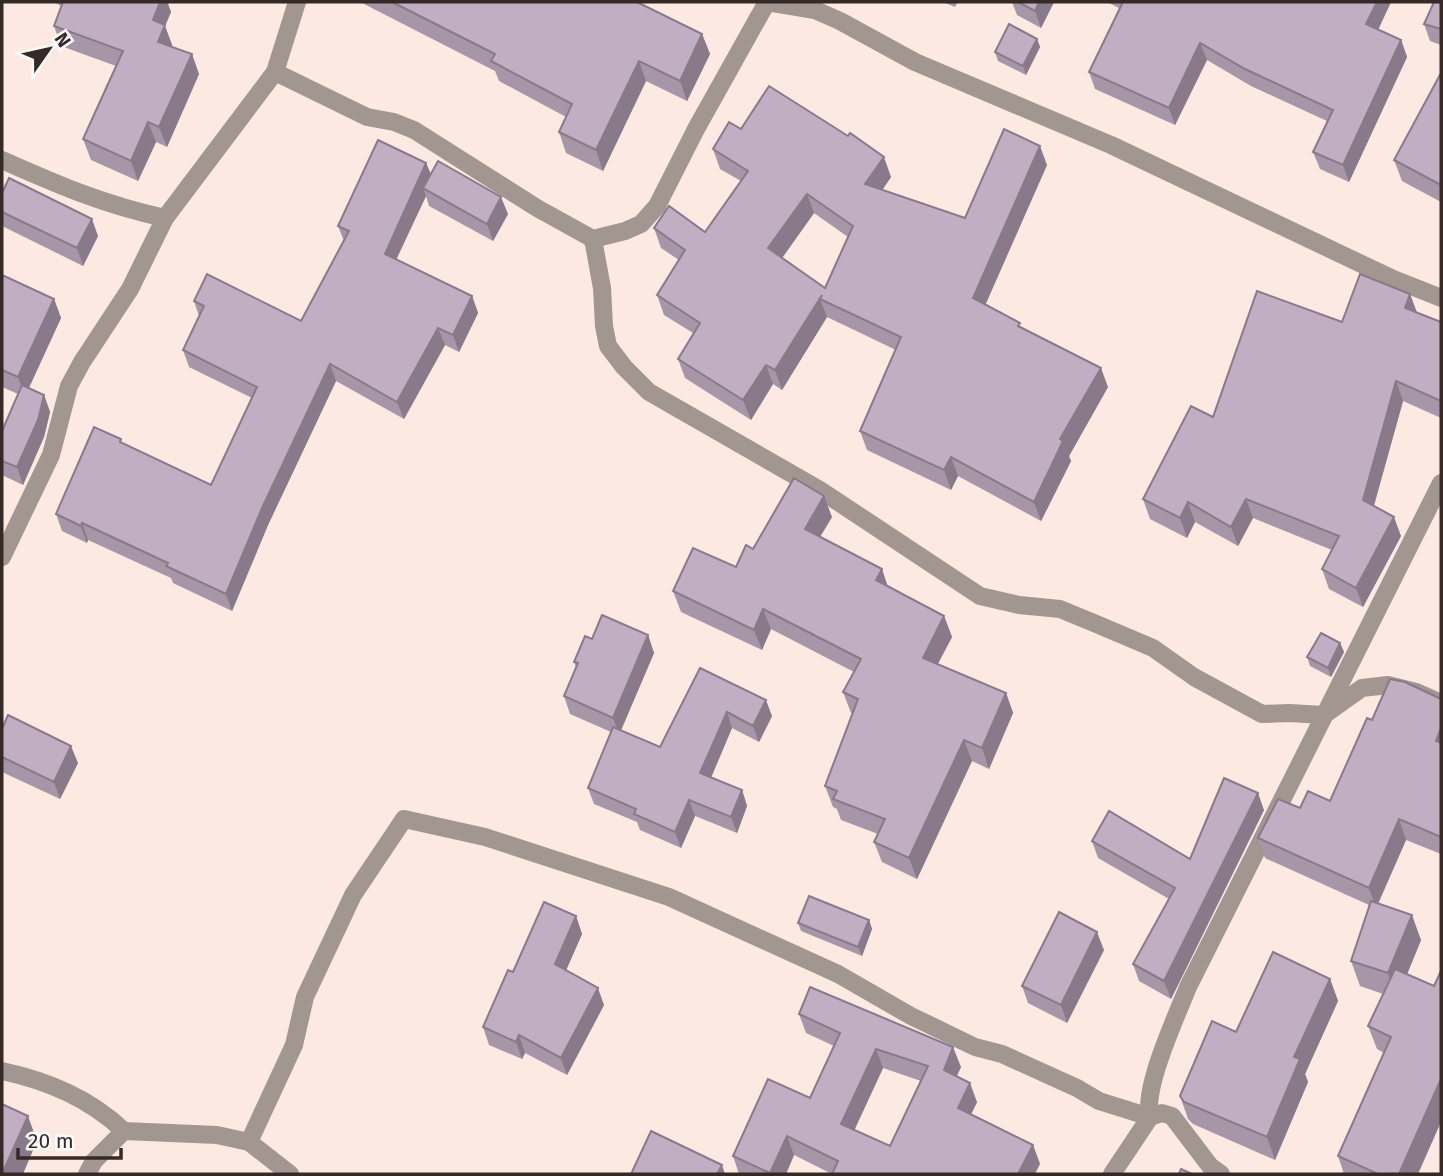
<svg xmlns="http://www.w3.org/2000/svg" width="1443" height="1176" viewBox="0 0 1443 1176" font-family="'Fira Sans',sans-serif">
<rect width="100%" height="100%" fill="#fceae2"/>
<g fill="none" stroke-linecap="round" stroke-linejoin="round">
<g stroke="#a29690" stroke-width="18">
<polyline points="275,72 367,117 394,122 414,130 537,208 593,239 625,231 641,224 657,206 696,129 767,2 815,10 840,21 915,62 1111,145 1391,278 1441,298"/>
<path d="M2,160C58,185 105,205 165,218"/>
<polyline points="593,239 602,288 604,326 608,346 624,367 649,392 820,490 980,596 1019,605 1060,609 1094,623 1153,648 1194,677 1262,714 1289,713 1324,715 1362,688 1388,685 1416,692 1441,703"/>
<polyline points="2,557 51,455 69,386 82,362 130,289 165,218 275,72 297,2"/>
<path d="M2,1071C48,1081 89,1098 124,1131L217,1135L249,1142L290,1174"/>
<path d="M1150,1117C1143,1088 1176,1017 1188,987L1441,483"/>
<polyline points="249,1142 294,1045 305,997 353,895 404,819 485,837 669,897 838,974 911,1016 975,1047 1002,1054 1077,1088 1099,1101 1150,1117"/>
<polyline points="87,1174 94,1161 124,1131"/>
<polyline points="1112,1174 1150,1117 1162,1113 1172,1116 1210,1166 1221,1174"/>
</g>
</g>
<g fill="#a796a8" fill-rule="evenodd">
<polygon points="54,2 169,2 168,4 171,12 165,26 172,45 171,47 199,74 167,147 156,142 138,181 91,160 83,139 116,66 61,46 54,26 61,6"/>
<polygon points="363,2 637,2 702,34 710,54 687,101 646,81 603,171 566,153 559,132 566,117 499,81 495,71 364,4"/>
<polygon points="943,2 958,2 955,7"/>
<polygon points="1012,2 1054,2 1041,28 1017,15"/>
<polygon points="1107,2 1391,2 1378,29 1401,40 1407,57 1349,182 1320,169 1313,152 1327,121 1251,86 1207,60 1175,125 1095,89 1089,72 1119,8"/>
<polygon points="1441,2 1441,45 1430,41 1424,24"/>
<polygon points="1037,39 1040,47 1026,75 998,61 995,52"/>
<polygon points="1441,73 1441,202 1402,181 1394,160"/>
<path d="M741,129L891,177L882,190L965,218L1047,165L985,305L1021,328L1108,387L1069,456L1071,461L1041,521L958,476L951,490L867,450L860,431L896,350L827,317L782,390L773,384L751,420L685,378L678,359L693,333L664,315L657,295L679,260L661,248L654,228L705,232L741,181L720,169L713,149ZM814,213L848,237L825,288L782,258Z"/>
<polygon points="426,163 431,174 508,214 493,241 429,206 426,196 396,259 472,296 478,313 459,352 445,345 404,419 336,381 268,525 232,611 173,583 171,578 88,540 87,543 62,531 56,514 122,443 211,485 252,398 189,367 183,350 199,316 194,301 301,321 344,241 338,226"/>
<polygon points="2,193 98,236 83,266 2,226"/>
<polygon points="2,275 54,299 61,318 29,388 44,395 50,412 44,437 23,485 2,475 2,431 18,394 2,387"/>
<polygon points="1410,294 1417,313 1441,322 1441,418 1403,401 1374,506 1401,536 1363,607 1329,589 1322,569 1332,550 1253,518 1238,546 1195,522 1187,538 1150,519 1143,499 1213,417 1342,322"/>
<polygon points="832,517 820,537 888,586 944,616 952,637 938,664 1006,693 1013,713 989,769 972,761 917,879 882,862 874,842 878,834 841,820 837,809 833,807 825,786 853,713 851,713 843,692 854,672 771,629 762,650 681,612 673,591 736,567 753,549"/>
<polygon points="648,635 654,653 621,730 660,747 700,668 772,716 759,742 732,728 711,778 742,790 747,806 737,833 695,816 681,848 640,830 637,822 594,804 588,788 611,732 570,714 564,696 576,667 574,662 592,639"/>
<polygon points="1340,643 1344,652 1331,677 1310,666 1307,657"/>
<polygon points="1441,699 1441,854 1406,840 1378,904 1421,940 1407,974 1418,1174 1344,1174 1338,1156 1384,1053 1377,1049 1368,1026 1383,994 1360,986 1351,961 1369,905 1265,858 1258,838 1300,808 1330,801 1372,720"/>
<polygon points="2,729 78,763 60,799 2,772"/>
<polygon points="1264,810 1171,999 1139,981 1133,964 1169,899 1098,858 1092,841 1190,859"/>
<polygon points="576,916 582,934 566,970 604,1005 567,1075 525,1053 522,1059 489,1045 483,1027 513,972"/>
<polygon points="869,920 872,929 862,956 801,931 798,923"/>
<polygon points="1104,950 1067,1023 1028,1003 1022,986"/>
<polygon points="1330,979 1338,1001 1305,1074 1308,1082 1275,1160 1193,1124 1188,1119 1180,1096 1236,1032"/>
<path d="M799,1014L961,1067L956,1076L977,1102L971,1114L1033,1145L1040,1164L832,1174L794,1155L786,1174H739L733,1156L810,1098L834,1046L806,1033ZM883,1068L921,1081L890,1146L854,1130Z"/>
</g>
<g fill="#887a88">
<polygon points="160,2 169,2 168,4 171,12 165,26 172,45 166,62 158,42 153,20"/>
<polygon points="1039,2 1054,2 1041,28 1035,11"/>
<polygon points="1377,2 1391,2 1373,41 1366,24"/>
<polygon points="702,34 710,54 687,101 680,81"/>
<polygon points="1037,39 1040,47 1026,75 1023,66"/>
<polygon points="1401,40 1407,57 1349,182 1343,165"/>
<polygon points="1200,43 1207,60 1175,125 1169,108"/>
<polygon points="192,54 199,74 167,147 159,127"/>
<polygon points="639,61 646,81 603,171 596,150"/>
<polygon points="148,122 156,142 138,181 131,161"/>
<polygon points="1040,146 1047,165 980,317 973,298"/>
<polygon points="884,157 891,177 873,204 865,184"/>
<polygon points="426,163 433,180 423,188 426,196 391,271 385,254"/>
<polygon points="807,194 814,213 775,268 768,248"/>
<polygon points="501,197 508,214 493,241 487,224"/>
<polygon points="92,219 98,236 83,266 77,248"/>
<polygon points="1410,294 1417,313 1405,308"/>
<polygon points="822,295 820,299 827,317 782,390 775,370"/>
<polygon points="472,296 478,313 459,352 453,335"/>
<polygon points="54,299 61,318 25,396 18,377"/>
<polygon points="438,328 445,345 404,419 397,402"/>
<polygon points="330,364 336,381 268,525 232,611 226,594 262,508"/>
<polygon points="766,365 773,384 751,420 743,400"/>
<polygon points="1101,368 1108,387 1069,456 1071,461 1041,521 1034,502 1060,439"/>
<polygon points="1396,381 1403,401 1370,519 1363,500"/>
<polygon points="44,395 50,412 44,437 23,485 17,467"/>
<polygon points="951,457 958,476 951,490 944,470"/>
<polygon points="824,496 832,517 812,550 805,529"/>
<polygon points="1246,499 1253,518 1238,546 1231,527"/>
<polygon points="1188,502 1195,522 1187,538 1180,518"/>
<polygon points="1394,517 1401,536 1363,607 1356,588"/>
<polygon points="82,523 88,540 87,543 81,526"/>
<polygon points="882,569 889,590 876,580"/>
<polygon points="763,609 771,629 762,650 754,630"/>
<polygon points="944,616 952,637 930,678 923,658"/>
<polygon points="648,635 654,653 619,735 613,718"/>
<polygon points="1340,643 1344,652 1331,677 1328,668"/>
<polygon points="1006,693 1013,713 989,769 982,748"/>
<polygon points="766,700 772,716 759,742 753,726"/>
<polygon points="727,712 732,728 706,789 700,773"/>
<polygon points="1441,728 1441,756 1436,741"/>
<polygon points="964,740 972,761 917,879 909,858"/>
<polygon points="71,746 78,763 60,799 54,782"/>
<polygon points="742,790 747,806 737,833 731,817"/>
<polygon points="1258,793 1264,810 1171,999 1164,981"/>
<polygon points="689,800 695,816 681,848 675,832"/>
<polygon points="1399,819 1406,840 1376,908 1369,888"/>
<polygon points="1412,915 1421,940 1397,999 1388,973"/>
<polygon points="576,916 582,934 561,982 555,964"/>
<polygon points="869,920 872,929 862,956 858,947"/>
<polygon points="1097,932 1104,950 1067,1023 1061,1005"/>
<polygon points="1330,979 1338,1001 1305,1074 1308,1082 1275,1160 1267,1137 1294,1057"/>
<polygon points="598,988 604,1005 567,1075 561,1058"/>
<polygon points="519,1035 525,1053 522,1059 516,1042"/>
<polygon points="953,1047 961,1067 951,1089 944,1070"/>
<polygon points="876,1049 883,1068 848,1144 841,1124"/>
<polygon points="1441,1079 1441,1122 1418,1174 1399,1174"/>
<polygon points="970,1083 977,1102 965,1127 958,1108"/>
<polygon points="28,1116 37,1141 23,1174 2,1174"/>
<polygon points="787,1136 794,1155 786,1174 770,1174"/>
<polygon points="1033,1145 1040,1164 1035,1174 1018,1174"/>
<polygon points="722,1165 725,1174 717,1174"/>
</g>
<g fill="#c2aec3" stroke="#887a88" stroke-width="2" fill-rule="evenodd">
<polygon points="63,2 160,2 153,20 165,25 158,42 192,54 159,127 148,122 131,161 83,139 123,51 54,26"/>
<polygon points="392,2 637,2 702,34 680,81 639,61 596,150 559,132 572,104 491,61 495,54"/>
<polygon points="1018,2 1039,2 1035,11"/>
<polygon points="1123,2 1377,2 1366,24 1401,40 1343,165 1313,152 1333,110 1245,69 1200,43 1169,108 1089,72"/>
<polygon points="1434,2 1441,2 1441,29 1424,24"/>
<polygon points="1009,24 1037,39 1023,66 995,52"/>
<polygon points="1441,73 1441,185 1394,160"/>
<path d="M769,86L848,136L850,133L884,157L865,184L965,218L1004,129L1040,146L973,298L1020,323L1018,326L1101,368L1060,439L1063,441L1034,502L951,457L944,470L860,431L901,337L820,299L822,295L775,370L766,365L743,400L678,359L700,323L657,295L685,250L654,228L669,206L705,232L748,171L713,149L729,122L741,129ZM807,194L853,226L825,288L768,248Z"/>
<polygon points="378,140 426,163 385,254 472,296 453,335 438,328 397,402 330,364 262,508 226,594 166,566 168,563 82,523 81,526 56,514 94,427 121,439 120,442 211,485 257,387 183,350 204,306 194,301 207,274 301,321 349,231 338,226"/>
<polygon points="438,161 501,197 487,224 423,188"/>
<polygon points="9,178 92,219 77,248 2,212 2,193"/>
<polygon points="1360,274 1410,294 1405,308 1441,322 1441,401 1396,381 1363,500 1394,517 1356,588 1322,569 1339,536 1246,499 1231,527 1188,502 1180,518 1143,499 1191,406 1213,417 1257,291 1342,322"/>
<polygon points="2,275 54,299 18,377 2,370"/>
<polygon points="22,385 44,395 38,420 17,467 2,461 2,431"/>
<polygon points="794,478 824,496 805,529 882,569 876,580 944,616 923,658 1006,693 982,748 964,740 909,858 874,842 885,819 833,799 837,791 825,786 858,699 843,692 861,659 763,609 754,630 673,591 693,548 736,567 746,545 753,549"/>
<polygon points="602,615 648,635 613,718 564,696 578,663 574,662 585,636 592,639"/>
<polygon points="1321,633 1340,643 1328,668 1307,657"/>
<polygon points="700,668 766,700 753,726 727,712 700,773 742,790 731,817 689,800 675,832 634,814 636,809 588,788 613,727 660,747"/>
<polygon points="1390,679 1405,682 1441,699 1441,728 1436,741 1441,743 1441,837 1399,819 1369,888 1258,838 1278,799 1300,808 1308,791 1330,801 1367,718 1372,720"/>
<polygon points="8,715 71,746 54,782 2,757 2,729"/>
<polygon points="1224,778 1258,793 1164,981 1133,964 1175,888 1092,841 1109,811 1190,859"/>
<polygon points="809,896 869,920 858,947 798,923"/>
<polygon points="1371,901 1412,915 1388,973 1351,961"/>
<polygon points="544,902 576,916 555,964 598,988 561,1058 519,1035 516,1042 483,1027 508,970 513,972"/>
<polygon points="1059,912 1097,932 1061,1005 1022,986"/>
<polygon points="1273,952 1330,979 1294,1057 1300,1059 1267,1137 1184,1102 1180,1096 1212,1021 1236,1032"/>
<polygon points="1395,969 1434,986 1441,971 1441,1079 1399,1174 1378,1174 1338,1156 1391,1037 1368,1026"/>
<path d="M810,987L953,1047L944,1070L970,1083L958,1108L1033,1145L1018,1174H832L838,1161L787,1136L770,1173L733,1156L768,1079L810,1098L840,1033L799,1014ZM876,1049L928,1066L890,1146L841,1124Z"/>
<polygon points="2,1104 28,1116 2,1174"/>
<polygon points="651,1131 722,1165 717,1174 631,1174"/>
<polygon points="1181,1169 1192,1174 1179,1174"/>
</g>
<rect width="1443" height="1176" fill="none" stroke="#352a25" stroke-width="7"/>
<g transform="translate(49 49) rotate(56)" stroke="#fbfbfb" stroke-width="5" paint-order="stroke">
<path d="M0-5L12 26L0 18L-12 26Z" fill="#352a25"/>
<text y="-10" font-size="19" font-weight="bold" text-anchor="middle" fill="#352a25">N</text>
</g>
<path d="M18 1148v10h103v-10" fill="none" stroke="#352a25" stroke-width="3.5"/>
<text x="28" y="1148" font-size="21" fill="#352a25" stroke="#fbfbfb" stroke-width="5" paint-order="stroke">20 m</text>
</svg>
